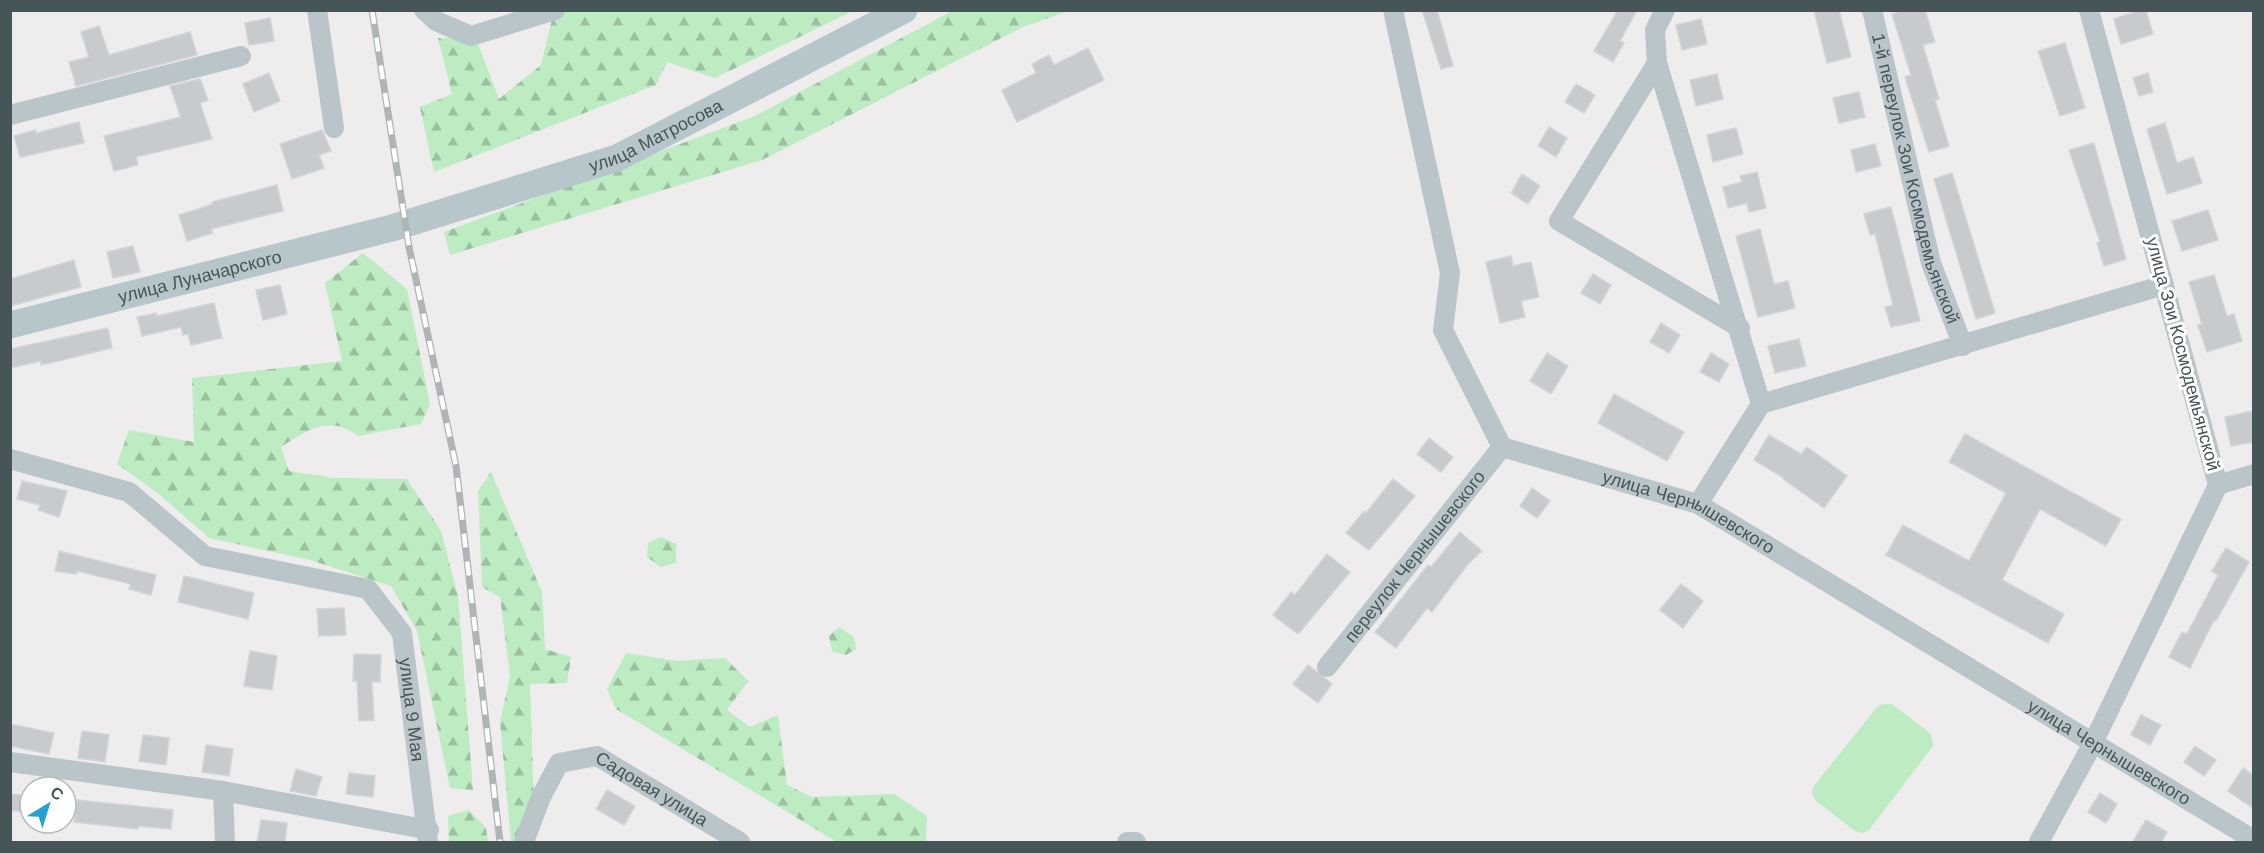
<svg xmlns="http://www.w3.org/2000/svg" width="2264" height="853" viewBox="0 0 2264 853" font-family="Arial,sans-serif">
<defs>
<pattern id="forest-firs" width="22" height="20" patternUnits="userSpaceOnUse" patternTransform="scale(1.5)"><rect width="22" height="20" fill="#bdebc2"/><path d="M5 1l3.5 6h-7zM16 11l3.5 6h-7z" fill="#9bc1a0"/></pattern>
</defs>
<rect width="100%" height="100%" fill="#efeced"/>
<polygon fill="#bdebc2" points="1883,704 1892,704 1931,734 1933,746 1869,830 1862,833 1855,831 1815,800 1812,793 1814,786 1877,707"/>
<g fill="url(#forest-firs)">
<polygon points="566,11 853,11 715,78 667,62 656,85 434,172 420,107 452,94 438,38 476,39 499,99 541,65 552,19"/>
<polygon points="952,11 1068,11 1023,27 762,160 450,255 444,232 755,116"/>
<path d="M363,253L407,289L430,404L421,424L358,436C328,414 308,430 281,447L289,471L335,478L407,479L441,531L458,596L473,790L450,788L417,631L391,586L310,560L209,538L159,494L117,464L129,430L194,442L192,378L342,361L325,283Z"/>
<polygon points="491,472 542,592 545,649 571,657 567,683 530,684 535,842 511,842 500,722 510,676 500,597 482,587 478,491"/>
<polygon points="661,537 676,544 676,563 661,567 647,557 648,543"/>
<polygon points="839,627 854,637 856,649 846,655 832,651 829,636"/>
<polygon points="626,653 678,661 725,658 748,681 727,710 750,727 778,715 787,785 812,797 894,794 927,816 926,842 837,842 616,709 607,689"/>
<polygon points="469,810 486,828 488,842 449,842 448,816"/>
</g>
<g fill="#c7cbce" stroke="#d1d5d8" stroke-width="1.5">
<polygon points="1422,10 1437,10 1453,66 1441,69"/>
<polygon points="1618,10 1637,10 1620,41 1624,43 1613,62 1594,51"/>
<polygon points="1814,10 1839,10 1851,57 1827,63"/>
<polygon points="1905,10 1925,10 1935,42 1923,45 1939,99 1935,100 1949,146 1929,152 1905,77 1911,75 1892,14"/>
<polygon points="2140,10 2146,10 2153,34 2121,44 2114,19"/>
<polygon points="270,18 274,41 249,45 245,23"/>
<polygon points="1701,19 1707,44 1682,50 1676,25"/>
<polygon points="99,26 109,55 190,32 197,55 76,86 69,62 89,57 81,32"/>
<polygon points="2065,43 2085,108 2060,116 2038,51"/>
<polygon points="1088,48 1104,80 1017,122 1002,90 1036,73 1032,64 1049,55 1054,65"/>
<polygon points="269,73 280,101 254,112 243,84"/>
<polygon points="2148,73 2153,92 2139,96 2133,78"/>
<polygon points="1717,74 1723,99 1696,106 1690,80"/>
<polygon points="200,79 208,100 200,103 212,139 136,157 138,165 114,171 104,136 181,117 170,86"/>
<polygon points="1576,84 1595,95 1584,113 1565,102"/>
<polygon points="1859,92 1865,117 1839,123 1833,98"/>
<polygon points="79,122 84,143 20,157 14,136 35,130 36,133"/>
<polygon points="2165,123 2177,163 2193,157 2202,183 2167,194 2147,129"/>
<polygon points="1549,127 1567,138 1556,157 1538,146"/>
<polygon points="1736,128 1743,154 1713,162 1707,135"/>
<polygon points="322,130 331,151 319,155 324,168 292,179 280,144"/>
<polygon points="2094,143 2126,259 2104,266 2097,243 2100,242 2069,150"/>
<polygon points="1875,144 1881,166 1856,172 1851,150"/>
<polygon points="1757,172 1766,208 1749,212 1747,203 1728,208 1723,187 1742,182 1740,176"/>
<polygon points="1952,173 1995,313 1976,319 1934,179"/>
<polygon points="1522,174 1540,186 1528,204 1511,193"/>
<polygon points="277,185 283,211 211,229 213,233 187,241 179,215 213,204 212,202"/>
<polygon points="1891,207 1920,321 1891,327 1885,307 1893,305 1875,234 1870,235 1864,214"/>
<polygon points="2208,210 2218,240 2182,251 2172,221"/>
<polygon points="1760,229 1774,284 1788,281 1795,308 1758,317 1736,236"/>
<polygon points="133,246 140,272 113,278 107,252"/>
<polygon points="1511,256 1513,266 1531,262 1539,297 1521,301 1525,317 1500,323 1486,262"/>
<polygon points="74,260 81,287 10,306 10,279"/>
<polygon points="1593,274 1611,285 1600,304 1581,293"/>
<polygon points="2214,275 2227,316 2234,314 2242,341 2207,352 2198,325 2202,324 2189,282"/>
<polygon points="280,285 287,314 263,320 256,290"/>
<polygon points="214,303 222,338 191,345 188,334 183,335 181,327 142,336 137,317 156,313 157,316"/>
<polygon points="1661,323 1680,335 1669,353 1650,342"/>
<polygon points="108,328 112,348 41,365 41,361 10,368 10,349"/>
<polygon points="1799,339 1806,366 1775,373 1768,346"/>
<polygon points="1547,353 1568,366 1551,394 1530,381"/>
<polygon points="1711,353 1729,364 1719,382 1700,372"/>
<polygon points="1614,394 1684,432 1667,461 1598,423"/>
<polygon points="2253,411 2253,442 2231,446 2225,417"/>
<polygon points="1965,434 2121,519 2106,546 2040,509 2002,580 2064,614 2048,643 1886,555 1903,525 1969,561 2006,493 1949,462"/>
<polygon points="1769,435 1801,454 1807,447 1847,476 1824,508 1783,479 1784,478 1754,460"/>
<polygon points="1429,438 1453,457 1441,472 1417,454"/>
<polygon points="1393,479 1415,496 1369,550 1346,533 1364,511 1366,513"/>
<polygon points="22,481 67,491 59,517 38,510 40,505 17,499"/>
<polygon points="1532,488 1550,501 1537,518 1520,506"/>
<polygon points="1460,532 1482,551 1467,565 1432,612 1427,608 1396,648 1375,632 1428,565 1431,567"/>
<polygon points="2226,548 2249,562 2216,621 2214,620 2190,668 2169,657 2182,632 2187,634 2218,575 2212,571"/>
<polygon points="59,551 156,575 151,595 129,589 131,584 77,571 76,574 55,571"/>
<polygon points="1327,554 1350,572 1298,634 1273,615 1291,592 1295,595"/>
<polygon points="184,576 254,593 248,619 178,602"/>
<polygon points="1681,584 1703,601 1683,628 1660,610"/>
<polygon points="344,608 346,635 319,636 317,609"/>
<polygon points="250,651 277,656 272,690 244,686"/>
<polygon points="354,654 381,655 380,682 372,682 374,720 359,721 357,681 353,681"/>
<polygon points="1308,665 1332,684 1318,703 1293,684"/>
<polygon points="2141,715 2161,725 2150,745 2131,735"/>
<polygon points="10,724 54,733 49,754 10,746"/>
<polygon points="82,731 109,735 105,762 78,758"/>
<polygon points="143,735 169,738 166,765 139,761"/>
<polygon points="206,745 233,749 229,776 202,772"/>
<polygon points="2195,746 2216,760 2204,776 2184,762"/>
<polygon points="2243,768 2253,775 2253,808 2228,791"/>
<polygon points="296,769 322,777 316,796 290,791"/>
<polygon points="349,773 375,776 373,797 346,794"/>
<polygon points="607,790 635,806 624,825 596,809"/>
<polygon points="2100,793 2117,804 2106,823 2088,812"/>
<polygon points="10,794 30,796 30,813 10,810"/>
<polygon points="77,800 173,810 171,829 138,826 138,829 74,822"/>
<polygon points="261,820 287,823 285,843 257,843"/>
<polygon points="2146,820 2167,832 2161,843 2132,843"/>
</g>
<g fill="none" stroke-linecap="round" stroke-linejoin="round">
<g stroke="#b9c5c8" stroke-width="20">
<polyline points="317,10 334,128"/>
<polyline points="424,10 436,21 471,36 555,10"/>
<path id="s1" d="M1393,10L1450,273L1443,330L1502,447L1698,504L2254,840"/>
<polyline points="1665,10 1655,30 1657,63 1761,404"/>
<path id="s2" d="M1872,10L1931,263L1963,346"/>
<polyline points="1657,63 1559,221 1740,328"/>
<polyline points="10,115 241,56"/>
<path id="s3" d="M10,459L129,492L205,556L368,589L402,633L428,842"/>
<polyline points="2218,485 2254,474"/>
<polyline points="1698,504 1761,404 2164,285"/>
<path id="s4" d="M1327,667L1502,447"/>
<polyline points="10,762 223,791"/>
<polyline points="225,842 223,791 429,830"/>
<path id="s5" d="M524,842L541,797L559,763L597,756L740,842"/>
<polyline points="1127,842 1136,842"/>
<polyline points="2039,842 2092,745 2218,485 2089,10"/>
</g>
<path stroke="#b6c6ca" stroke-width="27" id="s6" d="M10,325L392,228L617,158L904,10"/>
<g stroke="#afb4b6" stroke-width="7">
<polyline id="rail" points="372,10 409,247 456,466 500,842"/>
</g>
<use href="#rail" stroke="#fff" stroke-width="4.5" stroke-dasharray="14" stroke-linecap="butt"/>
</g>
<g text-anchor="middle" stroke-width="6" stroke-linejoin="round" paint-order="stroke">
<g font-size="18" fill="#465558" stroke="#fff">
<text dy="6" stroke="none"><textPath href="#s6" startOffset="674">улица Матросова</textPath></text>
<text dy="6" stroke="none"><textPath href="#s2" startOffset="174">1-й переулок Зои Космодемьянской</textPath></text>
<text dy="6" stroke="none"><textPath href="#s6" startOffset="196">улица Луначарского</textPath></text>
<text transform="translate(2183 354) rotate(75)" y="6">улица Зои Космодемьянской</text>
<text dy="6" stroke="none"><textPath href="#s1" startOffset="656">улица Чернышевского</textPath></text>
<text dy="6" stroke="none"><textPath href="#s4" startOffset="141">переулок Чернышевского</textPath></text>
<text dy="6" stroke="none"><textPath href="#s3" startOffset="522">улица 9 Мая</textPath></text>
<text dy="6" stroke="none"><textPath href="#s1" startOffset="1142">улица Чернышевского</textPath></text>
<text dy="6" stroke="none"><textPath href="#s5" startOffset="189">Садовая улица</textPath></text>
</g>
</g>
<rect width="2264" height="853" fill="none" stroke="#465558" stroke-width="24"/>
<g transform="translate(48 805) rotate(38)"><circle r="28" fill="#ffffff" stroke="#b5bbbc" stroke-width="1.5"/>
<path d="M0-4.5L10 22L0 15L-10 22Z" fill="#26a0d0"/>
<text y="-9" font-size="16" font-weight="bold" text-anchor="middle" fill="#465558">С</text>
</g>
</svg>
